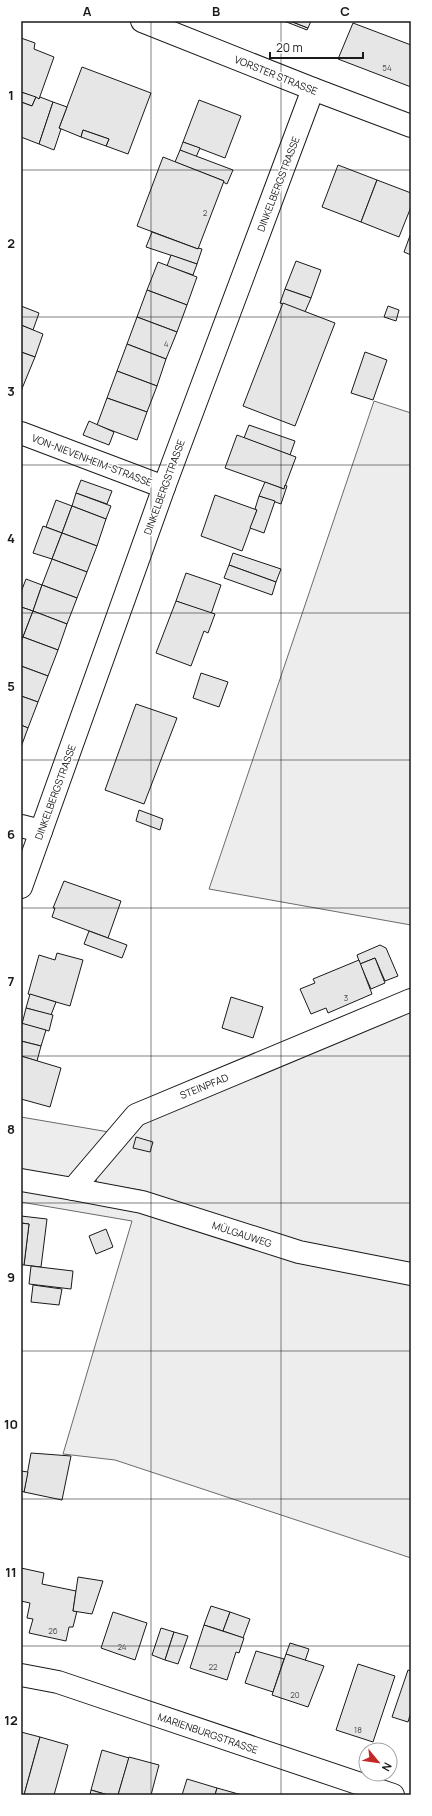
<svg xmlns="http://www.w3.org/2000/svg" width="432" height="1816" font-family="Manrope,sans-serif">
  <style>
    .green { fill: #ededed; stroke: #6a6a6a }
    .building { fill: #e6e6e6; stroke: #1a1a1a }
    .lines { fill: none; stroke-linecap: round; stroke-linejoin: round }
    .street-casing { stroke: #1a1a1a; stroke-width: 24 }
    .secondary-casing { stroke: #1a1a1a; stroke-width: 24 }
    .street { stroke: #fff; stroke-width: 22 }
    .secondary { stroke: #fff; stroke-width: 22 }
    .grid { fill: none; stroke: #1a1a1a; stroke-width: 1; stroke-opacity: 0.55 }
    .labels { text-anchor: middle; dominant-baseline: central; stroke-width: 3; stroke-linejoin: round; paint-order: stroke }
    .number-label { font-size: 8px; fill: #4d4d4d }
    .street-label { font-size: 10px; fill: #1a1a1a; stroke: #fff }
    .neatline { fill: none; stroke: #1a1a1a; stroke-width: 1.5 }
    .grid-label { font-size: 13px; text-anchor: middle; font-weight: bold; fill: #1a1a1a }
  </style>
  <rect width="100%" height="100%" fill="#fff"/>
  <g class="green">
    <path d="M374,401L411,413V925L209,889Z"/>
    <path d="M411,1009V1264L302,1242L140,1190L97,1183L96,1178L137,1121Z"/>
    <path d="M21,1117L109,1132L70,1178L21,1170Z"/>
    <path d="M21,1189L135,1209L411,1282V1558L115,1460L63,1454L132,1221L21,1202Z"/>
  </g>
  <g class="building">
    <path d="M284,21H290L308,28L307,30Z"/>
    <path d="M290,21H311L308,28Z"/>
    <path d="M353,23L411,45V87L338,59Z"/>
    <path d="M21,38L35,43L34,49L54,57L39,99L21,92Z"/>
    <path d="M82,67L151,93L128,154L106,146L109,139L83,130L81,137L59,128Z"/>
    <path d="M21,92L36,97L32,106L21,102Z"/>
    <path d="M36,97L39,99L40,97L53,102L39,144L21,137V102L32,106Z"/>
    <path d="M199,100L241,116L225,158L183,142Z"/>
    <path d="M53,102L67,107L59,128L61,129L54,150L39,144Z"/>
    <path d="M83,130L109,139L106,146L81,137Z"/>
    <path d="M183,142L200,148L196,157L180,150Z"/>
    <path d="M180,150L233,170L227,184L223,182L224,181L175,162Z"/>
    <path d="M163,157L224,181L198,249L137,226Z"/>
    <path d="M338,165L377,180L361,222L322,207Z"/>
    <path d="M377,180L411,193V207L399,237L361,222Z"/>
    <path d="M152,232L198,249V248L202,249L197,264L146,247Z"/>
    <path d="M411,233V255L404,252Z"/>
    <path d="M171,255L197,264L193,275L167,266Z"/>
    <path d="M296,261L321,270L311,298L285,289Z"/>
    <path d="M158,262L197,277L187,305L147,290Z"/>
    <path d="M285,289L311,298L305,312L280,303Z"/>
    <path d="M147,290L187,305L177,332L137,317Z"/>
    <path d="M283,303L335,323L295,426L243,406Z"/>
    <path d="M21,306L39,313L33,330L21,325Z"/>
    <path d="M388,306L399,310L396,321L384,317Z"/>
    <path d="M137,317L177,332L166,359L127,344Z"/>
    <path d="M21,325L43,334L35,357L21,352Z"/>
    <path d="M127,344L166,359L157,386L117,371Z"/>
    <path d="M21,352L35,357L21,391Z"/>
    <path d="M365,352L387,360L373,400L351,393Z"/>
    <path d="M117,371L157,386L147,412L107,398Z"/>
    <path d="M107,398L147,412L137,440L97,425Z"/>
    <path d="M89,421L114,432L109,445L83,435Z"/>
    <path d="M249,425L295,441L290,455L244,438Z"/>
    <path d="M237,435L296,457L284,489L225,468Z"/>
    <path d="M81,480L112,491L107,504L76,493Z"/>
    <path d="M265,482L284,489L285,485L287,486L281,504L259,496Z"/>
    <path d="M76,493L111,506L106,519L72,506Z"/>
    <path d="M215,495L257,510L242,551L201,536Z"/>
    <path d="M259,496L275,501L264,533L250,528L257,510L255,509Z"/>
    <path d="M56,500L72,506L62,533L46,527Z"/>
    <path d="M72,506L106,519L97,546L62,533Z"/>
    <path d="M43,526L62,533L52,559L33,553Z"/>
    <path d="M62,533L97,546L87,572L52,559Z"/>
    <path d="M233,553L281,569L276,582L229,565Z"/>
    <path d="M52,559L87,572L77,598L42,585Z"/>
    <path d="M229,565L276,582L272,595L224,578Z"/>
    <path d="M186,573L221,585L211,614L176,601Z"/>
    <path d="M26,579L42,585L33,611L21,607V592Z"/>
    <path d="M42,585L77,598L67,624L33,611Z"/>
    <path d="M176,601L215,614L208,633L204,631L191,666L156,653Z"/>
    <path d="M21,607L33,611L23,637L21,636Z"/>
    <path d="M33,611L67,624L58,650L23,637Z"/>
    <path d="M23,637L58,650L48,676L21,666V641Z"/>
    <path d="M21,666L48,676L38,702L21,696Z"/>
    <path d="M201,673L228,682L219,707L193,698Z"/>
    <path d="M21,696L38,702L28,728L21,725Z"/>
    <path d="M136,704L177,718L144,804L105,790Z"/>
    <path d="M21,725L28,728L21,747Z"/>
    <path d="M139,810L163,819L160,830L136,821Z"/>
    <path d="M64,881L121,901L108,938L52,917L55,908H53Z"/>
    <path d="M89,931L127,945L122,958L84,944Z"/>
    <path d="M380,945L386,948L398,976L385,981L375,958L360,964L357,955Z"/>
    <path d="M57,953L83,960L70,1006L28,994L39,955L55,960Z"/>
    <path d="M375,958L385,983L371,989L360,964Z"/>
    <path d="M359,960L372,994L328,1013L326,1008L311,1014L300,989L315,983L313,979Z"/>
    <path d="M30,994L56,1002L51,1015L26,1008Z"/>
    <path d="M231,997L263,1007L253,1038L222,1028Z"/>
    <path d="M26,1008L53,1015L49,1031L22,1024Z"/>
    <path d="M21,1023L46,1030L41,1046L21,1041Z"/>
    <path d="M21,1041L41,1046L37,1061L21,1056Z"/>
    <path d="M21,1056L61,1068L50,1107L21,1099Z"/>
    <path d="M136,1137L153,1142L150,1152L133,1148Z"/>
    <path d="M21,1216L47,1219L41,1267L24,1265L29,1224L21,1223Z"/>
    <path d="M21,1223L29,1224L24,1265H21Z"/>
    <path d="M106,1229L113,1247L96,1254L89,1236Z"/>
    <path d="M31,1266L73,1271L71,1289L29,1284Z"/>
    <path d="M33,1285L62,1289L59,1305L31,1302Z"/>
    <path d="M31,1453L71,1456L62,1500L24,1492Z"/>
    <path d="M21,1471L28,1472L24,1492L21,1491Z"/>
    <path d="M21,1568L44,1573L42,1584L76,1591L73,1611H77L73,1627H69L66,1641L29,1633L33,1619L27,1618L30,1603L21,1601Z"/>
    <path d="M78,1577L103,1581L92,1614L73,1611Z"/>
    <path d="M211,1606L230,1612L223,1631L204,1625Z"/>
    <path d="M113,1612L147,1623L135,1660L101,1648Z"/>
    <path d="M230,1612L250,1619L243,1638L223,1631Z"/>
    <path d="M204,1625L244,1638L239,1653L236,1652L227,1680L190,1668Z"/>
    <path d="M161,1628L174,1632L165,1660L152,1655Z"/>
    <path d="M174,1632L188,1636L178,1664L165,1660Z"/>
    <path d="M290,1643L309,1649L305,1661L286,1654Z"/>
    <path d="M256,1651L284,1659L273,1692L245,1683Z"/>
    <path d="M286,1654L324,1666L308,1707L272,1695Z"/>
    <path d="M358,1664L395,1676L373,1742L336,1730Z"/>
    <path d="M408,1670L411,1671V1712L408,1722L392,1717Z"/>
    <path d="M21,1732L40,1737L24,1795H21Z"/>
    <path d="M40,1737L68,1745L54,1795H24Z"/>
    <path d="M102,1750L129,1758L118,1795H108L91,1790Z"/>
    <path d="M129,1757L159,1765L151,1795H118Z"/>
    <path d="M187,1779L217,1788L215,1795H182Z"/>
    <path d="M217,1788L242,1795H215Z"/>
    <path d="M91,1790L108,1795H90Z"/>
  </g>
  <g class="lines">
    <defs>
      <g id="street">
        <path d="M21,433L164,487"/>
        <path d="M21,826L41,831"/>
        <path d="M21,887L164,487L313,89"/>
        <path d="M21,1180L73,1189L136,1115L411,1000"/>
        <path d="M73,1189L142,1202L299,1252L411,1274"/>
        <path d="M21,1675L58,1682L393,1795"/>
      </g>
      <path id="secondary" d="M142,21L313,89L411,126"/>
    </defs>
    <use href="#street" class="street-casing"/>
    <use href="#secondary" class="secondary-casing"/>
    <use href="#street" class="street"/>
    <use href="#secondary" class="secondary"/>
  </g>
  <path class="grid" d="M151,21V1795M281,21V1795M21,170H411M21,317H411M21,465H411M21,613H411M21,760H411M21,908H411M21,1056H411M21,1203H411M21,1351H411M21,1499H411M21,1646H411"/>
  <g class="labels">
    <g class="number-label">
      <text x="387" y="67">54</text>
      <text x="205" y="212">2</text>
      <text x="166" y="343">4</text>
      <text x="346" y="997">3</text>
      <text x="53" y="1630">26</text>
      <text x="122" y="1646">24</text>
      <text x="213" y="1666">22</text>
      <text x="295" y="1694">20</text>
      <text x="358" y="1729">18</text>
    </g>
    <g class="street-label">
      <text transform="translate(276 75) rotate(22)">VORSTER STRASSE</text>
      <text transform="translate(278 184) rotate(-69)">DINKELBERGSTRASSE</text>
      <text transform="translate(92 460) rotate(21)">VON-NIEVENHEIM-STRASSE</text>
      <text transform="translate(164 487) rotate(-70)">DINKELBERGSTRASSE</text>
      <text transform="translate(55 792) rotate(-70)">DINKELBERGSTRASSE</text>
      <text transform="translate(204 1086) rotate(-22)">STEINPFAD</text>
      <text transform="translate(242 1234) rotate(18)">MÜLGAUWEG</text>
      <text transform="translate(208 1733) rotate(19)">MARIENBURGSTRASSE</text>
    </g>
  </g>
  <rect width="432" height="1816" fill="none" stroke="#ffffff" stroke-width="44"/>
  <g transform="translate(378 1762) rotate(119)"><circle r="19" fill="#ffffff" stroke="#a3a3a3"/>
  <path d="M0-3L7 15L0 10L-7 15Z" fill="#c62828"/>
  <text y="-6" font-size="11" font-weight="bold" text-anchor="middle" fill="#1a1a1a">N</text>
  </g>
  <path d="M270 52v6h93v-6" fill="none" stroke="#1a1a1a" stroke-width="2"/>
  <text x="276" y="52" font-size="12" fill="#1a1a1a" stroke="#ffffff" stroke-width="3" paint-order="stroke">20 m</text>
  <rect x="22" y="22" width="388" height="1772" class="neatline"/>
  <g class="grid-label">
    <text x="87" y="16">A</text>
    <text x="216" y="16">B</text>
    <text x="345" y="16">C</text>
    <text x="11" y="100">1</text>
    <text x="11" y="248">2</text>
    <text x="11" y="396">3</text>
    <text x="11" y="543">4</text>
    <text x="11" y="691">5</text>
    <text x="11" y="839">6</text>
    <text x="11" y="986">7</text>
    <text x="11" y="1134">8</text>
    <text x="11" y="1282">9</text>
    <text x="11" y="1429">10</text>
    <text x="11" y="1577">11</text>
    <text x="11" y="1725">12</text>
  </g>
</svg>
